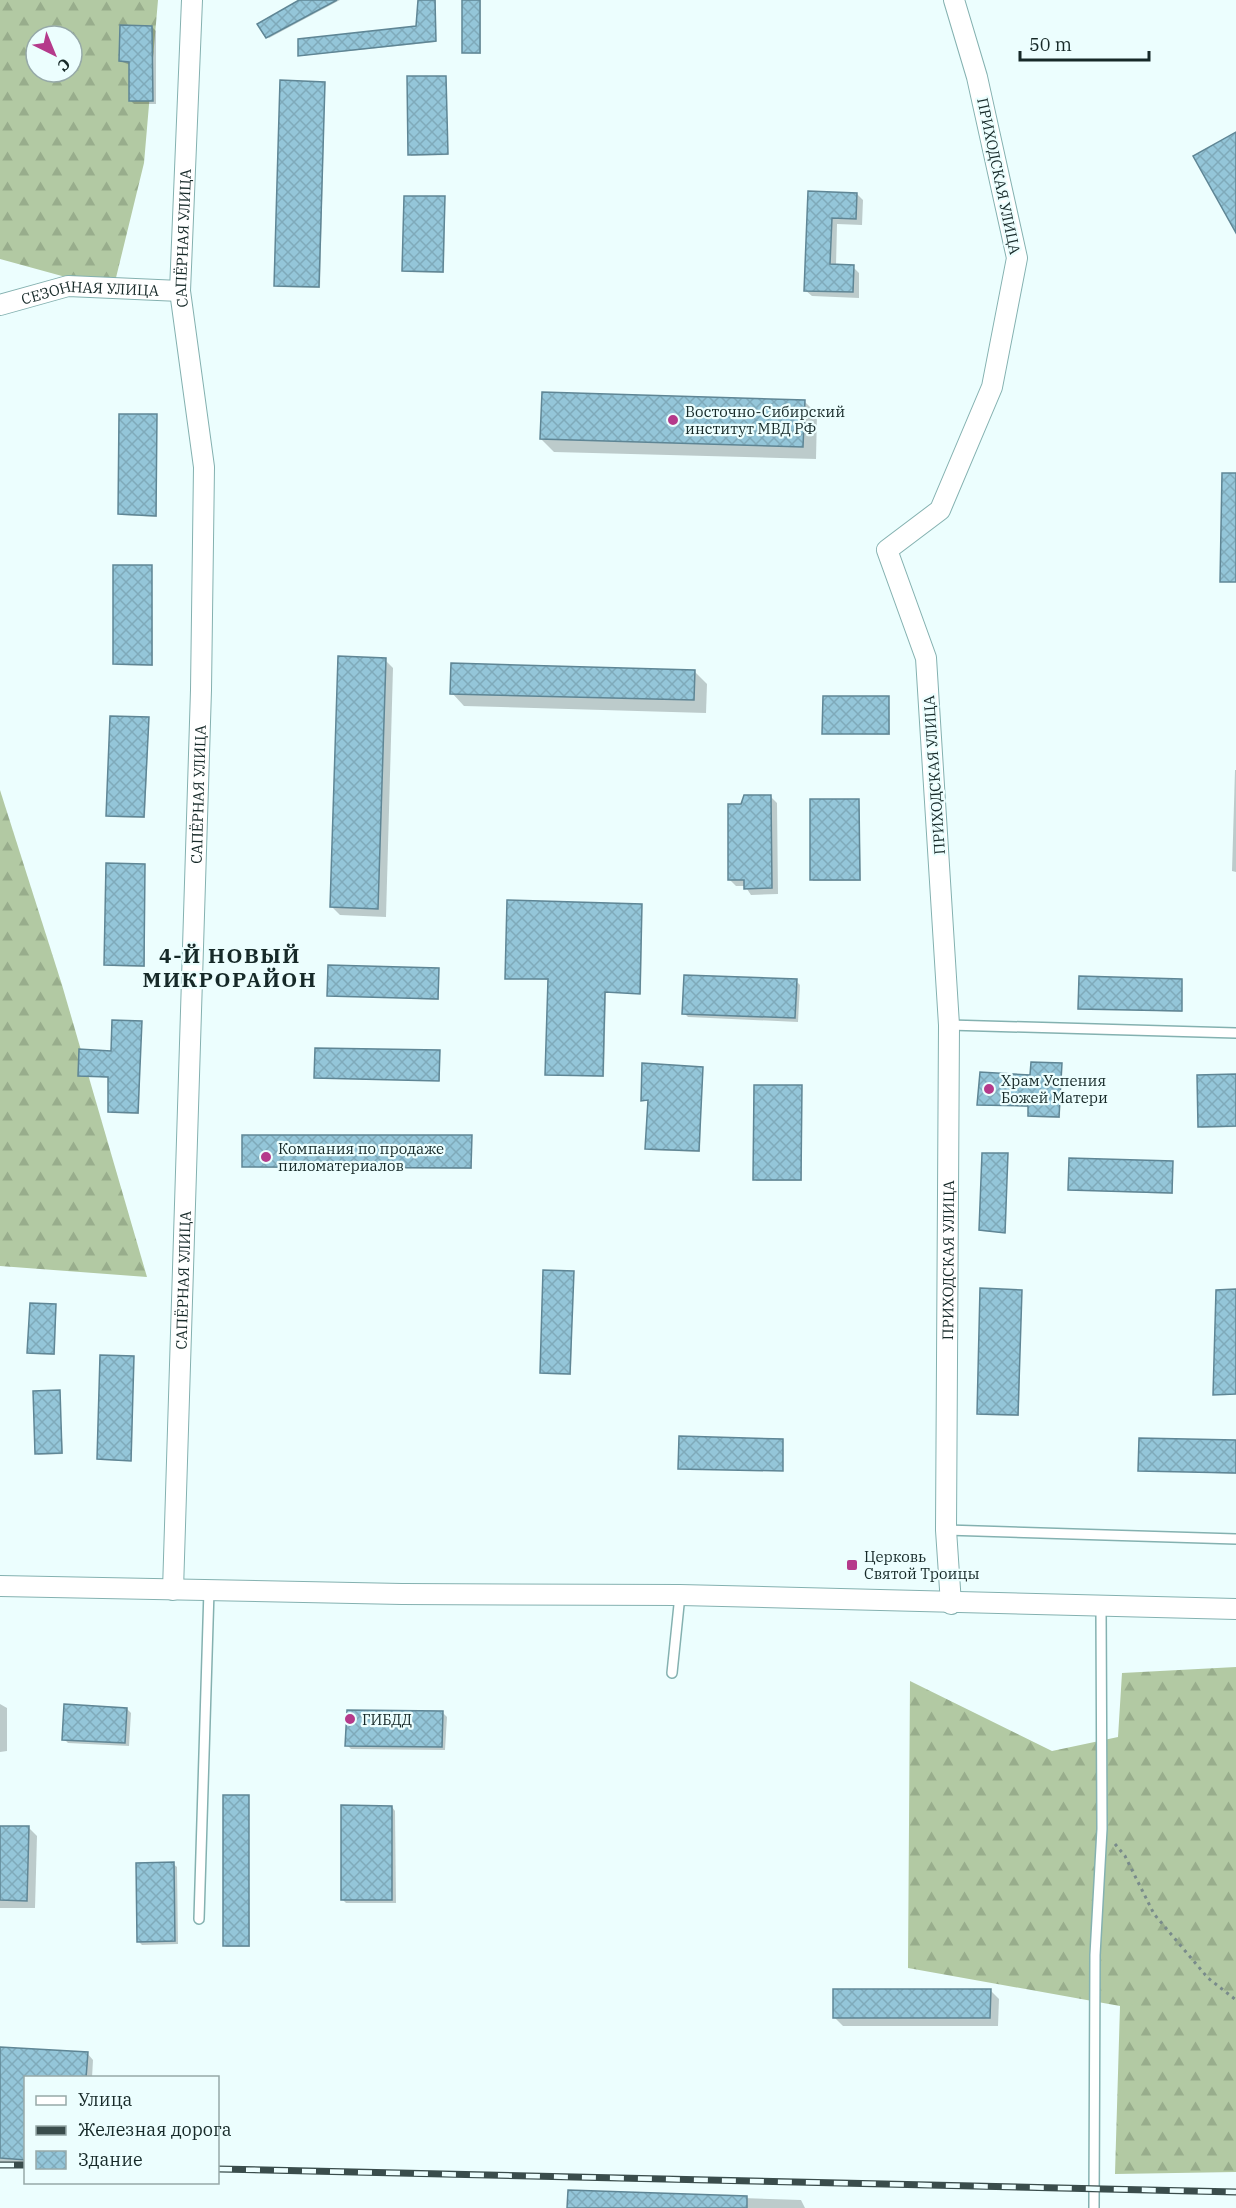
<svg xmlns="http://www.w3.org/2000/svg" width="1236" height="2208" font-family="'IBM Plex Serif',serif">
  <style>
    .forest { fill: url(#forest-firs); fill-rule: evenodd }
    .shadow { fill: #0003 }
    .building { fill: url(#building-cross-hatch); stroke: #5f8695; stroke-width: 1.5 }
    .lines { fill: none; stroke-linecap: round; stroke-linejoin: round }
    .service-casing { stroke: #84b1b0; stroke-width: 12 }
    .minor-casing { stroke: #84b1b0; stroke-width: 22 }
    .path { stroke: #798b8b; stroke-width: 3; stroke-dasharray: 3 4.5; stroke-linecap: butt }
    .service { stroke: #fff; stroke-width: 9 }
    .minor { stroke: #fff; stroke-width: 20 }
    .rail-casing { stroke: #3a4d4c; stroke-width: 7 }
    .rail { stroke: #ecfefe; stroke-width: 4.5; stroke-dasharray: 14; stroke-linecap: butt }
    .poi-dot { fill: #b53a8b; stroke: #ecfefe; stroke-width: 2 }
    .labels { text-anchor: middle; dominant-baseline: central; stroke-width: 4.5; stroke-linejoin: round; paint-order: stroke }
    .street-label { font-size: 15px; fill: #162928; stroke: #ecfefe }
    .poi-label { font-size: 15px; fill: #162928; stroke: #ecfefe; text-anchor: start }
    .district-label { font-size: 21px; font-weight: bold; letter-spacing: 1.5px; fill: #162928; stroke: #ecfefe }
  </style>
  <defs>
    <pattern id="forest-firs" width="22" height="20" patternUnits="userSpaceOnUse" patternTransform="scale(1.5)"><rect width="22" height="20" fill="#b2c9a3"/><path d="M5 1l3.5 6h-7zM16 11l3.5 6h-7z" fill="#98ad8c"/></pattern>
    <pattern id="building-cross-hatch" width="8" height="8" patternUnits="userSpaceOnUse" patternTransform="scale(1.5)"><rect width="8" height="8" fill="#94c6d9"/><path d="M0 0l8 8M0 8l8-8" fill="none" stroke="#7faaba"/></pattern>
  </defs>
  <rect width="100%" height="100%" fill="#ecfefe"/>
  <g class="forest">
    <path d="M0,0H158L144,163L113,290L0,259ZM36,36H72V72H36Z"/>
    <path d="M0,790L62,985L147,1277L0,1266Z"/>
    <path d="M1236,1667V2172L1115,2174L1120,2006L908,1968L910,1681L1052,1751L1118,1737L1122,1673Z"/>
  </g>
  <g class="shadow">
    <path d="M302,0H340L269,38L268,37Z"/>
    <path d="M420,0H436V42L300,56L417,27Z"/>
    <path d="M464,0H481V54L463,53Z"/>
    <path d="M152,27L156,31V104H134L130,100V65L120,61Z"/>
    <path d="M446,77L448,155L411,156L410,154Z"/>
    <path d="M325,83L320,288L277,287L276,285Z"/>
    <path d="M809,192L857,194L863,200L862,225L837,224L836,266L853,267L859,273V298L812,296L805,290Z"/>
    <path d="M445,198L444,273L405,272L403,271Z"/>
    <path d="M805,402L817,414L816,459L554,452L541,439Z"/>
    <path d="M157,415V517L121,515L119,514Z"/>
    <path d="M152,567L153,666L116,665L114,663Z"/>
    <path d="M385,660L393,668L386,917L340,915L332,907Z"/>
    <path d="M694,671L707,684L706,713L464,706L452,693Z"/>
    <path d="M889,698L890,735L823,733Z"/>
    <path d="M149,718L145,818L109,817L107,815Z"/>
    <path d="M1235,770H1236V872L1232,871Z"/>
    <path d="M770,796L777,803L778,894L751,895L745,886H736L729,879Z"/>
    <path d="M859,801L861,881H813L812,879Z"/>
    <path d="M145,866V967L108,966L106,965Z"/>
    <path d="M642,906L641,994L606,992L604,1077L548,1075L549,980L506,978Z"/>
    <path d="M438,970L439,1000L329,995Z"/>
    <path d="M796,981L800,985L798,1022L688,1017L684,1013Z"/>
    <path d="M1182,981V1012L1080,1008Z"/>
    <path d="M141,1022L139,1114L111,1113L110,1078L79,1075L112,1052Z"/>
    <path d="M439,1051L440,1081L316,1078Z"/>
    <path d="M1061,1065L1060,1118L1031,1117L1030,1107L979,1104L1031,1076Z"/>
    <path d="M702,1068L700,1152L648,1150L649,1101L642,1100Z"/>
    <path d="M1236,1076V1127L1201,1128L1199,1126Z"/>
    <path d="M801,1087L802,1181H756L755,1179Z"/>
    <path d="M471,1137L472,1169L243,1167Z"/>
    <path d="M1007,1154L1006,1233L982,1231L981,1230Z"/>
    <path d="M1172,1162L1173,1194L1070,1190Z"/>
    <path d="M573,1272L571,1375L543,1374L541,1373Z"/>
    <path d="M1021,1291L1019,1416L980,1415L978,1413Z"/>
    <path d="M56,1305L55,1355L30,1354L29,1353Z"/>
    <path d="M133,1357L132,1461L100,1460L98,1459Z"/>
    <path d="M59,1392L63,1454L38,1455L37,1453Z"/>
    <path d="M782,1441L783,1471L680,1468Z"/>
    <path d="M1236,1441V1474L1139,1470Z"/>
    <path d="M0,1704L7,1708V1751L0,1752Z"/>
    <path d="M127,1709L131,1713L129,1746L68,1743L64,1739Z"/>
    <path d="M443,1713L447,1717L445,1750L351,1749L347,1745Z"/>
    <path d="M248,1797L250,1947H226L225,1946Z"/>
    <path d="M392,1807L395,1811L396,1903H346L342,1899Z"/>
    <path d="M0,1827L29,1828L37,1836L35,1908H0Z"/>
    <path d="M173,1864L177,1867L178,1944L142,1945L138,1941Z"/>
    <path d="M990,1990L999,1999L998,2026H843L834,2017Z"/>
    <path d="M0,2049L87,2053L93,2060L92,2078H26V2165L0,2164Z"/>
    <path d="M569,2192L801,2200L805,2208H569Z"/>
  </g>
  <g class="building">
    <path d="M299,0H337L266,38L257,24Z"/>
    <path d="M418,0H435L436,41L298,56V39L416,26Z"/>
    <rect x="462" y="0" width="18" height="53"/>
    <path d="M120,25L152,26L153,101H129V62L119,61Z"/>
    <path d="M407,76H446L448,154L408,155Z"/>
    <path d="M280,80L325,82L319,287L274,286Z"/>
    <path d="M1236,132V233L1193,156Z"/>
    <path d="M808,191L857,193L856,219L832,218L830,264L854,265L853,292L804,291Z"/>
    <path d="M404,196H445L443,272L402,271Z"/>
    <path d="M542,392L805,400L803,447L540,439Z"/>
    <path d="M119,414H157L156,516L118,514Z"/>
    <path d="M1222,473H1236V582H1220Z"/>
    <path d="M113,565H152V665L113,664Z"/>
    <path d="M338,656L386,658L378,909L330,907Z"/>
    <path d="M451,663L695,670L694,700L450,694Z"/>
    <path d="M823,696H889V734H822Z"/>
    <path d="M110,716L149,717L144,817L106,816Z"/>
    <path d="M744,795H771L772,888L744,889V880H728V804H741Z"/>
    <path d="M810,799H859L860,880H810Z"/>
    <path d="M106,863L145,864L144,966L104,965Z"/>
    <path d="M507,900L642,904L640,994L605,992L603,1076L545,1075L548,979H505Z"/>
    <path d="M328,965L439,968L438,999L327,996Z"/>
    <path d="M684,975L797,979L795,1018L682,1014Z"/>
    <path d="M1079,976L1182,979V1011L1078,1009Z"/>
    <path d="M112,1020L142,1021L138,1113L108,1112V1077L78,1076L79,1049L111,1051Z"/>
    <path d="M315,1048L440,1050L439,1081L314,1078Z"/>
    <path d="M1031,1062L1062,1063L1059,1117L1028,1116V1106L977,1105L980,1072L1030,1075Z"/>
    <path d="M642,1063L703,1067L699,1151L645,1149L648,1100L641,1101Z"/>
    <path d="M1236,1074V1126L1198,1127L1197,1075Z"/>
    <path d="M754,1085H802L801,1180H753Z"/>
    <path d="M242,1135H472L471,1168L242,1167Z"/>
    <path d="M982,1153H1008L1005,1233L979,1230Z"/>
    <path d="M1069,1158L1173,1161L1172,1193L1068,1190Z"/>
    <path d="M543,1270L574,1271L570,1374L540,1373Z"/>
    <path d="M980,1288L1022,1290L1018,1415L977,1414Z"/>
    <path d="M1236,1289V1394L1213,1395L1216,1290Z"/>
    <path d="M30,1303L56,1304L54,1354L27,1353Z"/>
    <path d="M100,1355L134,1356L131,1461L97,1459Z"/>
    <path d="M60,1390L62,1453L35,1454L33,1391Z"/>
    <path d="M679,1436L783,1439V1471L678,1469Z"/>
    <path d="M1139,1438L1236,1440V1473L1138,1471Z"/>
    <path d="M64,1704L127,1708L125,1743L62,1740Z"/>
    <path d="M347,1710L443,1711L442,1747L345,1746Z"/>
    <rect x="223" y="1795" width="26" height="151"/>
    <path d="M341,1805L392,1806V1900H341Z"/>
    <path d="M0,1826H29L27,1901L0,1900Z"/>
    <path d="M174,1862L175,1941L137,1942L136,1863Z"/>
    <path d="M833,1989H991L990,2018H833Z"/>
    <path d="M0,2047L88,2052L86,2078H26V2160L0,2158Z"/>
    <path d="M568,2190L747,2196V2208H567Z"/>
  </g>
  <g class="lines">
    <defs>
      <g id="service">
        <path d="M949,1025L1236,1033"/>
        <path d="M946,1530L1236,1539"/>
        <path d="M672,1673L680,1595"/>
        <path d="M199,1919L209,1590"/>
        <path d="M1094,2208L1095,1955L1102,1829L1101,1608"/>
      </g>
      <g id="minor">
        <path id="s1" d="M0,305L68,286L180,291"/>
        <path d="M0,1586L402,1594L680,1595L1236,1609"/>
        <path id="s2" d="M173,1590L201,690L204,467L180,291L192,0"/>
        <path id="s3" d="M951,1604L946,1530L949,1025L926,658L887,550L940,510L992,387L1017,258L977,77L954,0"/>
      </g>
    </defs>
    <use href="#service" class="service-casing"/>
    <use href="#minor" class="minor-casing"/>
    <path class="path" d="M1115,1844L1125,1856L1154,1914L1208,1978L1236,2000"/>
    <use href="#service" class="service"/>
    <use href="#minor" class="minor"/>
    <defs>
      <g id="rail">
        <path d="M0,2165H26"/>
        <path d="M218,2169L1236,2192"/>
      </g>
    </defs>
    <use href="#rail" class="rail-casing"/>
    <use href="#rail" class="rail"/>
  </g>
  <g class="poi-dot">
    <circle cx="673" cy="420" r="6"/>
    <circle cx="989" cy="1089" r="6"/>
    <circle cx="266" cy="1157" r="6"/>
    <rect x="846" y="1559" width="12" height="12" rx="3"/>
    <circle cx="350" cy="1719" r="6"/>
  </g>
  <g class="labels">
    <g class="street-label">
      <text transform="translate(999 176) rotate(78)">ПРИХОДСКАЯ УЛИЦА</text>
      <text stroke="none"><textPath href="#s2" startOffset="1354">САПЁРНАЯ УЛИЦА</textPath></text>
      <text stroke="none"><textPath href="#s1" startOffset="92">СЕЗОННАЯ УЛИЦА</textPath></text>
      <text transform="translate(934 775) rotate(-94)">ПРИХОДСКАЯ УЛИЦА</text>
      <text stroke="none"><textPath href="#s2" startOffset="796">САПЁРНАЯ УЛИЦА</textPath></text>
      <text stroke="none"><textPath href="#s3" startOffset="344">ПРИХОДСКАЯ УЛИЦА</textPath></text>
      <text stroke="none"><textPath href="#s2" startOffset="310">САПЁРНАЯ УЛИЦА</textPath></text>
    </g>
    <g class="poi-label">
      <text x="685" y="411">Восточно-Сибирский<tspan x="685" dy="17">институт МВД РФ</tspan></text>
      <text x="1001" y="1080">Храм Успения<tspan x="1001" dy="17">Божей Матери</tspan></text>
      <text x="278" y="1148">Компания по продаже<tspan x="278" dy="17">пиломатериалов</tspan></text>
      <text x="864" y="1556">Церковь<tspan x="864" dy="17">Святой Троицы</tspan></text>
      <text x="362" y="1719">ГИБДД</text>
    </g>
    <g class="district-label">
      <text x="230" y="955">4-Й НОВЫЙ<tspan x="230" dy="24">МИКРОРАЙОН</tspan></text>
    </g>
  </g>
  <rect x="24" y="2076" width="195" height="108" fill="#ecfefe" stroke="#96a9a8" stroke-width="1.5"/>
  <rect x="36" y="2096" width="30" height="9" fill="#ffffff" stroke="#96a9a8" stroke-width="1.5"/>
  <text x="78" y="2106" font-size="18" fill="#162928">Улица</text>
  <rect x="36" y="2126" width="30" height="9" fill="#3a4d4c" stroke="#96a9a8" stroke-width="1.5"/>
  <text x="78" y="2136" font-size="18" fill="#162928">Железная дорога</text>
  <rect x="36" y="2151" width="30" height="18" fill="url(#building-cross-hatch)" stroke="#96a9a8" stroke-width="1.5"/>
  <text x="78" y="2166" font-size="18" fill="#162928">Здание</text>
  <g transform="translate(54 54) rotate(137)"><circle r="28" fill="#ecfefe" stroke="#96a9a8" stroke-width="1.5"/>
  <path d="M0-4.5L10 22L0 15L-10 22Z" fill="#b53a8b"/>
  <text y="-9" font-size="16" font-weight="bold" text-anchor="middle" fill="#162928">С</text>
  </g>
  <path d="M1020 51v9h129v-9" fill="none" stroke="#162928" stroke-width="3"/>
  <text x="1029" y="51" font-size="18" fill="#162928" stroke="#ecfefe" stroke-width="4.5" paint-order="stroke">50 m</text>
</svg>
